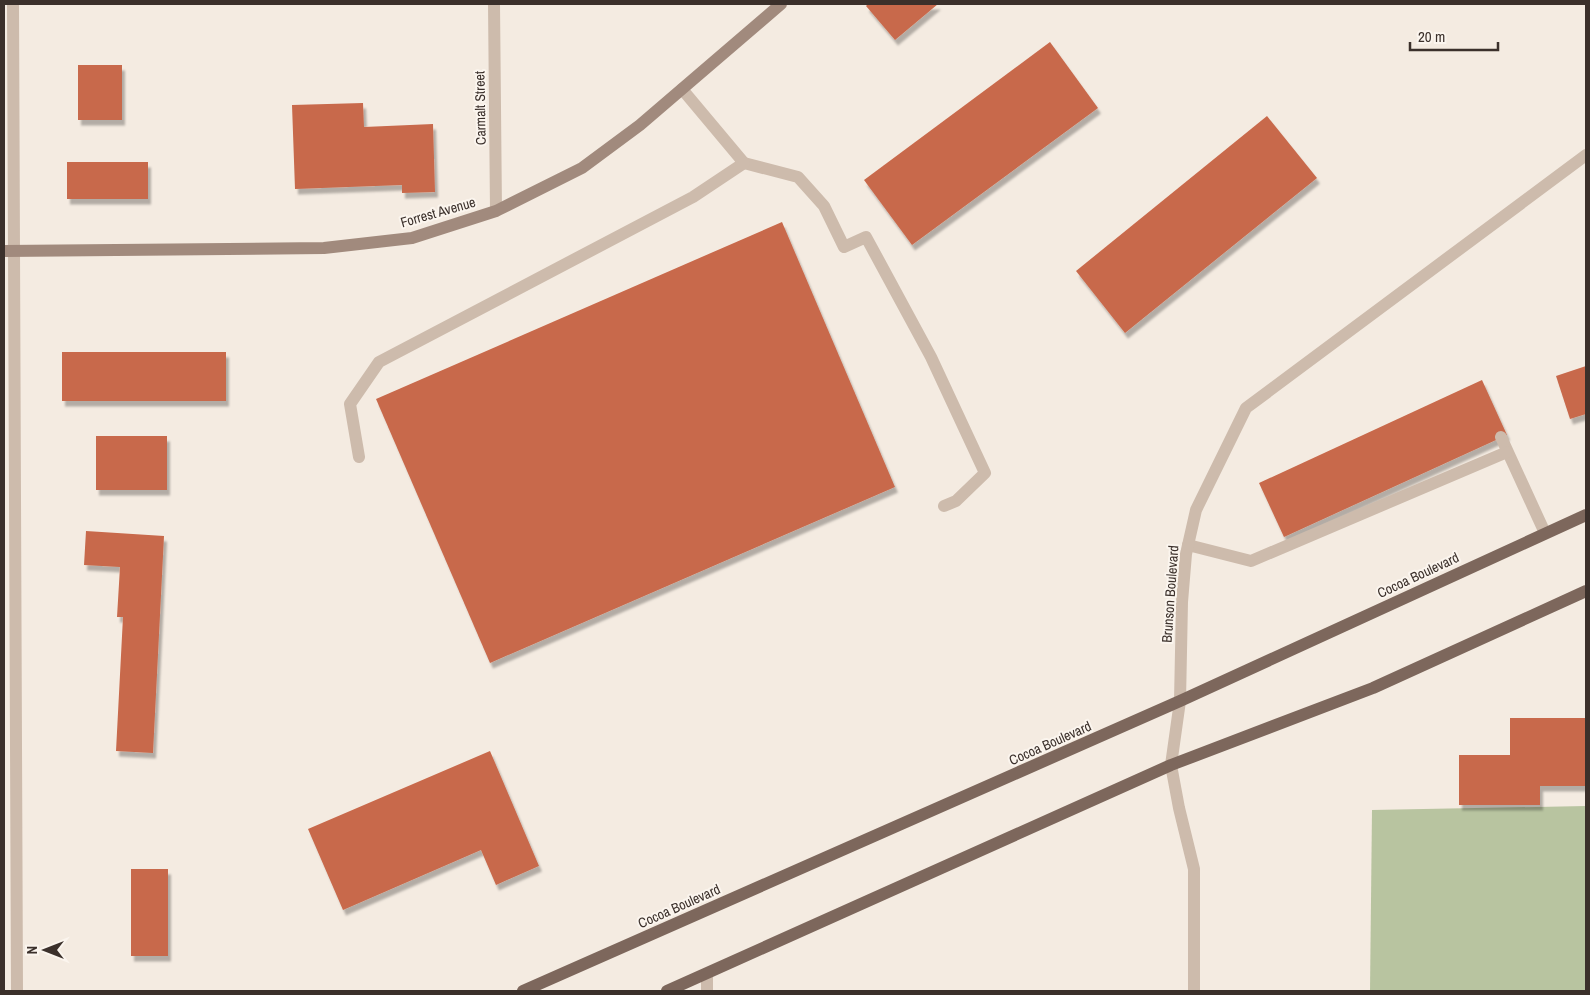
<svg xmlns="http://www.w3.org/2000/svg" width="1590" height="995" font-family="'Archivo Narrow',sans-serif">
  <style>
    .green { fill: #b8c4a0 }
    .building { fill: #c8694b; filter: url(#shadow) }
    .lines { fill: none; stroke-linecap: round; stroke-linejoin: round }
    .lane { stroke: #cdbbac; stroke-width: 12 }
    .street { stroke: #cdbbac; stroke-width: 12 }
    .secondary { stroke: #a18a7d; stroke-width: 12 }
    .primary { stroke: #7d675c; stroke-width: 12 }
    .labels { text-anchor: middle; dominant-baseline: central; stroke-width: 4; stroke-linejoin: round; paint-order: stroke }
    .street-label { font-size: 14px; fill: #3b302b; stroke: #fbf5ee }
  </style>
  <defs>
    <filter id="shadow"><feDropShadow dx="3" dy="5.5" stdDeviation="1" flood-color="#0004"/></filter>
  </defs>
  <rect width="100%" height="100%" fill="#f4ebe1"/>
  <path class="green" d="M1586,806V991H1370L1372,810Z"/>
  <g class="building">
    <path d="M868,4H938L895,40L866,6Z"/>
    <path d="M1050,42L1098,108L912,245L864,180Z"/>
    <rect x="78" y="65" width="44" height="55"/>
    <path d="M363,103L364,127L433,124L435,192L402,193V185L295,189L292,105Z"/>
    <path d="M1267,116L1317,178L1125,333L1076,271Z"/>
    <rect x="67" y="162" width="81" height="37"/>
    <path d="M782,222L895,487L490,663L376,399Z"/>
    <rect x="62" y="352" width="164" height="49"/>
    <path d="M1586,366V414L1570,419L1556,376Z"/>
    <path d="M1482,380L1507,435L1284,537L1259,483Z"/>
    <rect x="96" y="436" width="71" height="54"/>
    <path d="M86,531L164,536L153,753L116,751L123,617H117L120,567L84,565Z"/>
    <path d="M1510,718H1586V786H1540V805H1459V755H1510Z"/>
    <path d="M490,751L539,866L496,885L481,850L343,910L308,829Z"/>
    <rect x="131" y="869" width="37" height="87"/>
  </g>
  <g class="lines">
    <g class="lane">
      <path d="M744,163L798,177L824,206L844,247L866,237L931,357L985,473L956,501L944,506"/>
      <path d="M1501,437L1545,533"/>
      <path d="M359,457L350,404L379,362L693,197L744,163L682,89"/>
      <path d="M1188,545L1251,561L1507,452"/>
      <path d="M1171,765L1179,808L1194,869V991"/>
    </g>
    <g class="street">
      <path d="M13,4L17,991"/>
      <path d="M494,4L496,211"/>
      <path d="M1171,765L1180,701L1182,602L1186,554L1196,510L1246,408L1586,155"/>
      <path d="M707,991V974"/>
    </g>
    <path class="secondary" d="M4,251L324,248L412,238L496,211L582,168L640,125L781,4"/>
    <g class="primary">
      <path d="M523,991L1180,701L1586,515"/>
      <path d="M667,991L1171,765L1373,688L1586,591"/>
    </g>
  </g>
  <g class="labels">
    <g class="street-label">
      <text transform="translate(480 108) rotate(-91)">Carmalt Street</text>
      <text transform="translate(438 212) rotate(-16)">Forrest Avenue</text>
      <text transform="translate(1418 575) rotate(-25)">Cocoa Boulevard</text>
      <text transform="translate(1170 594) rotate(-86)">Brunson Boulevard</text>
      <text transform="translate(1050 743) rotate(-24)">Cocoa Boulevard</text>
      <text transform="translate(679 906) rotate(-24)">Cocoa Boulevard</text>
    </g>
  </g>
  <rect width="1590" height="995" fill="none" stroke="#3b302b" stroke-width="10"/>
  <g transform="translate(45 950) rotate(270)" stroke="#fbf5ee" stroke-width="4" paint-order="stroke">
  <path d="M0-4L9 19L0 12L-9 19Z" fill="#3b302b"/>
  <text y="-8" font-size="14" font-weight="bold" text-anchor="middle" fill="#3b302b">N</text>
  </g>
  <path d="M1410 42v8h88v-8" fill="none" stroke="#3b302b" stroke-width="2.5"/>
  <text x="1418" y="42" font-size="15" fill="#3b302b" stroke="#fbf5ee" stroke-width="4" paint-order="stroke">20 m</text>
</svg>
